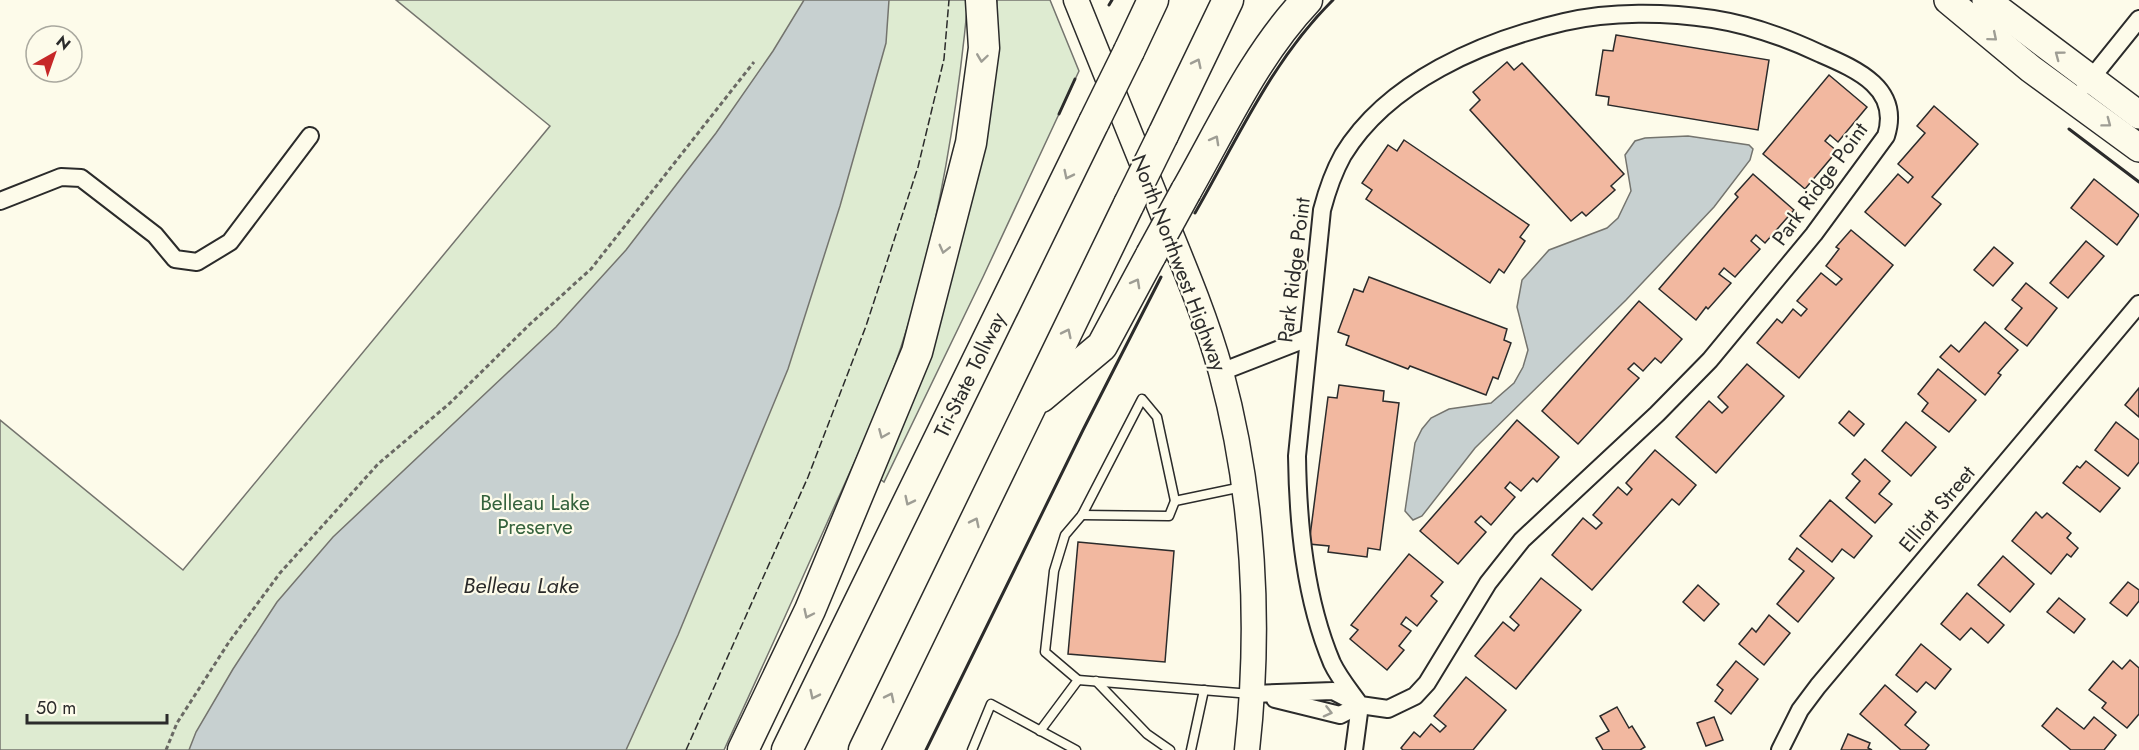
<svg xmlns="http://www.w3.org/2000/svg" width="2139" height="750" font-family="Jost,sans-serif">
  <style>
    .green { fill: #deebd1; stroke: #74746e; stroke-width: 1.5 }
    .water { fill: #c7d0d0; stroke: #74746e; stroke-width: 1.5 }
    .building { fill: #f2b8a0; stroke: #2b2b2b; stroke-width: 1.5 }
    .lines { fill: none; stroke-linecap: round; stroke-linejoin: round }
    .service-casing { stroke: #2b2b2b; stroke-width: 11 }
    .minor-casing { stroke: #2b2b2b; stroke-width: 20 }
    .secondary-casing { stroke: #2b2b2b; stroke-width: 27 }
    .primary-casing { stroke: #2b2b2b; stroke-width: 30 }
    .motorway-casing { stroke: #2b2b2b; stroke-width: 33 }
    .path { stroke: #6a6964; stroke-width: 3; stroke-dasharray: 4.5 3; stroke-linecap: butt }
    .service { stroke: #fdfbea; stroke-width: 8 }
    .minor { stroke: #fdfbea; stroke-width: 16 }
    .secondary { stroke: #fdfbea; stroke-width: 24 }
    .primary { stroke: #fdfbea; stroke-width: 27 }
    .motorway { stroke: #fdfbea; stroke-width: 30 }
    .motorway-bridge-casing { stroke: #2b2b2b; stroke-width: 33; stroke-linecap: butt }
    .motorway-bridge { stroke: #fdfbea; stroke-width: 30 }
    .fence { stroke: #2b2b2b; stroke-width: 1.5; stroke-dasharray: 8 3; stroke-linecap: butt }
    .wall { stroke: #2b2b2b; stroke-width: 3 }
    .oneway { stroke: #9e9d94 }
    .labels { text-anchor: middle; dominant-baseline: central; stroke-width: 4.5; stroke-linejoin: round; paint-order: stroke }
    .street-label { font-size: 21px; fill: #2b2b2b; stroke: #fdfbea }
    .park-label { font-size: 21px; fill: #34623c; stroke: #fdfbea }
    .water-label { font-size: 22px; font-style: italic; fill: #2b2b2b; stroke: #fdfbea }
  </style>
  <rect width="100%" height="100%" fill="#fdfbea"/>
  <g class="green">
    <path d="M396,0H968C957,117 938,235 901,347C881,407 853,465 827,523C793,599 759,675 724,750H0V420L183,570L550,126Z"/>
    <path d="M997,0H1050L1079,71L983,277L884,482L880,479L992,73Z"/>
  </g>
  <g class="water">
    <path d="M804,0H889L886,43L840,206L788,369L678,635L626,750H189L196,732L233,669L277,602L333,537L556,327L626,250L716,133L773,51Z"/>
    <path d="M1688,136L1749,145L1753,149L1750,160L1714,207L1626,300L1475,448L1422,516L1413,520L1405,511L1415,443L1422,429L1431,418L1449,409L1491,403L1514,383L1523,367L1528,350L1517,307L1522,280L1549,250L1607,228L1618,218L1631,191L1625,155L1635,141L1645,138Z"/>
  </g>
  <g class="building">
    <path d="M1616,35L1769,60L1758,130L1608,105L1609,97L1596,95L1603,50L1613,51Z"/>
    <path d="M1507,62L1514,70L1522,63L1624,174L1611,186L1615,190L1586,216L1582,212L1571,221L1470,110L1480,100L1473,92Z"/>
    <path d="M1829,75L1867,107L1838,142L1830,135L1825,141L1837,151L1805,189L1763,154Z"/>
    <path d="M1934,106L1978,144L1932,197L1941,204L1905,246L1865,212L1898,174L1908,183L1913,177L1898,164L1925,133L1917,126Z"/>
    <path d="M1404,140L1529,225L1520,237L1525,241L1504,273L1499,269L1490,283L1366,199L1372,190L1362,183L1388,145L1397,151Z"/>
    <path d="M1753,174L1794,210L1765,243L1756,235L1751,241L1760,249L1735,277L1724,268L1719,274L1731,283L1708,309L1706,307L1696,320L1659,289L1738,197L1735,194Z"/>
    <path d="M2094,179L2139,215L2117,245L2071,208Z"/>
    <path d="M1851,230L1893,265L1799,378L1757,343L1777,319L1782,323L1793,309L1801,316L1807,309L1797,301L1821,273L1836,285L1842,279L1826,266L1839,249L1836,247Z"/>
    <path d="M2086,241L2104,256L2068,298L2050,283Z"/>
    <path d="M1994,247L2013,263L1993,286L1974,270Z"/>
    <path d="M1369,277L1507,329L1504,340L1511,343L1498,379L1493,377L1486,395L1410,366L1408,369L1346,345L1349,336L1338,332L1354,289L1363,292Z"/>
    <path d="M2026,283L2057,308L2027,346L2005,329L2022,308L2012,300Z"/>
    <path d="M1639,301L1682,339L1661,363L1655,358L1643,371L1634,363L1628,369L1639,378L1578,444L1542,411Z"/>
    <path d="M1985,322L2018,350L1998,373L2001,375L1985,395L1940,357L1951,345L1959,352Z"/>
    <path d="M1747,364L1784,396L1716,473L1676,437L1709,401L1722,413L1728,407L1718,397Z"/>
    <path d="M1938,369L1976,400L1949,432L1922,411L1928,403L1918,394Z"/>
    <path d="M1339,385L1384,391L1383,401L1399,403L1380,550L1368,548L1367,557L1328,552L1329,546L1309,544L1328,397L1337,398Z"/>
    <path d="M2139,388V417L2125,405Z"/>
    <path d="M1849,411L1864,424L1854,436L1839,423Z"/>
    <path d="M1517,420L1559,457L1537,482L1533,478L1521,491L1510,482L1505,488L1515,497L1491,525L1481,516L1475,522L1486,532L1458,564L1420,531Z"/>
    <path d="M1906,422L1936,447L1911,476L1882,451Z"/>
    <path d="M2116,422L2139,440V462L2128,476L2095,450Z"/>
    <path d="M1655,450L1696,485L1679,505L1672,499L1592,590L1552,555L1583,518L1596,529L1602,523L1593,515L1618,487L1627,495L1632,489L1626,483Z"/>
    <path d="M1865,459L1890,481L1879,494L1892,504L1875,523L1846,498L1860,481L1852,474Z"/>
    <path d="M2086,461L2120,488L2100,512L2063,483L2077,466L2080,468Z"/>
    <path d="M1830,500L1872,536L1854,558L1842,549L1832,562L1800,536Z"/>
    <path d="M2036,512L2042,518L2047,513L2071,533L2067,538L2078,548L2071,557L2067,554L2051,574L2012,541Z"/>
    <path d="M1078,542L1174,551L1165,662L1068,654Z"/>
    <path d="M1797,548L1834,578L1798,622L1777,604L1804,571L1789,559Z"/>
    <path d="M1409,554L1443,582L1431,596L1437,601L1417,626L1406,617L1401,624L1411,631L1399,646L1404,650L1387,670L1350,639L1358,630L1351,625Z"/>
    <path d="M2003,556L2034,584L2010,612L1978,585Z"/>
    <path d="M1541,578L1581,610L1516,689L1475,656L1503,622L1514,631L1519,625L1510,617Z"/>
    <path d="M2128,582L2139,590V601L2127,616L2110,603Z"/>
    <path d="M1698,585L1719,604L1704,621L1683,602Z"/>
    <path d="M1967,593L2004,625L1988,643L1971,628L1960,640L1941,624Z"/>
    <path d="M2059,598L2085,619L2074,633L2047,612Z"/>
    <path d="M1769,615L1790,633L1764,665L1739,644L1752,628L1756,632Z"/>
    <path d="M1921,644L1951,669L1935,689L1926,682L1917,692L1896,675Z"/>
    <path d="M2130,660L2139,668V714L2127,728L2102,708L2106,703L2089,690L2113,661L2122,669Z"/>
    <path d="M1736,661L1758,679L1731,714L1715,701L1723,690L1717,685Z"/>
    <path d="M1466,677L1506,710L1473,750H1403L1401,748L1414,732L1420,737L1431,724L1440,732L1446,726L1434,716Z"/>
    <path d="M1885,685L1916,712L1905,725L1929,745L1925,750H1901L1860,714Z"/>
    <path d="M1617,707L1629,728L1632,726L1645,747L1640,750H1603L1596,738L1609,731L1600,716Z"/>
    <path d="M2057,708L2084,729L2094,717L2116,735L2104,750H2071L2042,726Z"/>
    <path d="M1714,717L1723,740L1706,746L1697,723Z"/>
    <path d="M1848,734L1870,743L1868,748L1872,750H1841Z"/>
  </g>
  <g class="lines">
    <defs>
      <g id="service">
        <path d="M1082,515L1169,516L1175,501"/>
        <path d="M1078,680L1251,694"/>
        <path d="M1096,681L1147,734L1170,750"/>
        <path d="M1040,731L1078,680L1045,652L1054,571L1065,535L1082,515L1142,399L1157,417L1175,501L1242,487"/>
        <path d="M972,750L991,704L1076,750"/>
        <path d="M1191,750L1204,690"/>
      </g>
      <g id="minor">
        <path d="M2085,86L2139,19"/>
        <path d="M0,201L61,177L81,178L155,235L175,259L197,262L230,242L310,136"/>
        <path d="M1221,372L1308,338"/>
        <path d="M1253,694L1333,691L1360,705L1388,709L1415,696L1427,683L1488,583L1522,540L1657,414L1710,360L1814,234L1886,136C1901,89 1858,70 1821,54C1787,38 1751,25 1713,19C1666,12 1611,11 1564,22C1483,41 1388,81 1343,155C1333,173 1327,191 1322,210L1297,456C1298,525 1305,599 1332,663C1339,678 1351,692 1360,705"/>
        <path d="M1275,699L1340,715L1360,705"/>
        <path d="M1354,750L1360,705"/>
        <path d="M1780,750L1800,710L1818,686L2139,304"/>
      </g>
      <path id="secondary" d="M1076,0C1105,72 1134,143 1163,215C1184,266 1206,318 1221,372C1254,494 1261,625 1247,750"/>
      <g id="primary">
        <path d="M1948,0L2031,69L2139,148"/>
        <path d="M1986,0L2139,115"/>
      </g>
      <g id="motorway">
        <path d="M1129,51L1153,0"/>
        <path d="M1163,135L1228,0"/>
        <path d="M1186,191C1223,126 1255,55 1307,0"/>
        <path d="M1041,397L1102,346L1151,255"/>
        <path d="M743,750L810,610L917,352L971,143L984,48L981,0"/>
        <path d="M787,750L1094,122"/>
        <path d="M864,750L1129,204"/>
      </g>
    </defs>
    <use href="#service" class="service-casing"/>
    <use href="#minor" class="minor-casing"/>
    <use href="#secondary" class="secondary-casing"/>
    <use href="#primary" class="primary-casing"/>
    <use href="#motorway" class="motorway-casing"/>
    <path class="path" d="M166,750L177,723L229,642L280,573L378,464L450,403L529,325L591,269L754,62"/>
    <use href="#service" class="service"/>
    <use href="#minor" class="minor"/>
    <use href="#secondary" class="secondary"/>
    <use href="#primary" class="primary"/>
    <use href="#motorway" class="motorway"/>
    <defs>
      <g id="motorway-bridge">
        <path d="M1094,122L1129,51"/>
        <path d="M1129,204L1163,135"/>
        <path d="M1151,255L1186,191"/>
      </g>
    </defs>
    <use href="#motorway-bridge" class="motorway-bridge-casing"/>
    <use href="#motorway-bridge" class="motorway-bridge"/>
    <path class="fence" d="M686,750L808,477L866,326L918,167L944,59L949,0"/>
    <g class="wall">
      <path d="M1109,5L1112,0"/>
      <path d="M1059,114L1075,79"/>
      <path d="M2069,129L2139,182"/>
      <path d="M1195,213C1237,140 1272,60 1333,0"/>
      <path d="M926,750L1083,430L1161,277"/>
    </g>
  </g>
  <defs><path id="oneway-chevron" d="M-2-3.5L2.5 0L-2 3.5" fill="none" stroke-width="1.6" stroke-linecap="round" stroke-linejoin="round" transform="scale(1.5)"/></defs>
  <g class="oneway">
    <use href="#oneway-chevron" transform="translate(1993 37) rotate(40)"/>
    <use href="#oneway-chevron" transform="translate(2059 55) rotate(-143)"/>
    <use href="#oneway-chevron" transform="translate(982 58) rotate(98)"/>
    <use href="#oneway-chevron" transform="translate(1197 63) rotate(-64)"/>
    <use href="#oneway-chevron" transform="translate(2107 123) rotate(37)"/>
    <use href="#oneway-chevron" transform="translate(1215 140) rotate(-61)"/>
    <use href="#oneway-chevron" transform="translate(1068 175) rotate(116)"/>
    <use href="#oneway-chevron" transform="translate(944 249) rotate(104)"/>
    <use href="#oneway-chevron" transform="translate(1136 283) rotate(-61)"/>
    <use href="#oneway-chevron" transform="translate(1067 333) rotate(-64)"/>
    <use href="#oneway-chevron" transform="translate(883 434) rotate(113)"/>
    <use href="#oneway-chevron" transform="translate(909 501) rotate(116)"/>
    <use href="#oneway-chevron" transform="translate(975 522) rotate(-64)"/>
    <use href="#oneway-chevron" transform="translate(808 614) rotate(115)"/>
    <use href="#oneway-chevron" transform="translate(814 695) rotate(116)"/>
    <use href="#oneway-chevron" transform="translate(890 697) rotate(-64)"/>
    <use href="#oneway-chevron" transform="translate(1328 712) rotate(14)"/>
  </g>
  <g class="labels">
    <g class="street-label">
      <text transform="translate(1820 184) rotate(-54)">Park Ridge Point</text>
      <text transform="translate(1179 263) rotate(69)">North Northwest Highway</text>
      <text transform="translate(1294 270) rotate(-83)">Park Ridge Point</text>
      <text transform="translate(970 375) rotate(-64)">Tri-State Tollway</text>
      <text transform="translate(1937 509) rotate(-50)">Elliott Street</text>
    </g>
    <g class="park-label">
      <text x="535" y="503">Belleau Lake<tspan x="535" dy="24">Preserve</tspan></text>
    </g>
    <g class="water-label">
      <text x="521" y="585">Belleau Lake</text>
    </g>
  </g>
  <g transform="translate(54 54) rotate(40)"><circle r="28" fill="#fdfbea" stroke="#a9a89e" stroke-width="1.5"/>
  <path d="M0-4.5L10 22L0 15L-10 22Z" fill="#c62828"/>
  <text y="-9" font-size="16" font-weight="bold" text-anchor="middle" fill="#2b2b2b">N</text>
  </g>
  <path d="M27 714v9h140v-9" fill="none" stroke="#2b2b2b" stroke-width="3"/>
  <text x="36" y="714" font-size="18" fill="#2b2b2b" stroke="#fdfbea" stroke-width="4.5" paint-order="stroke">50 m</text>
</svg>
